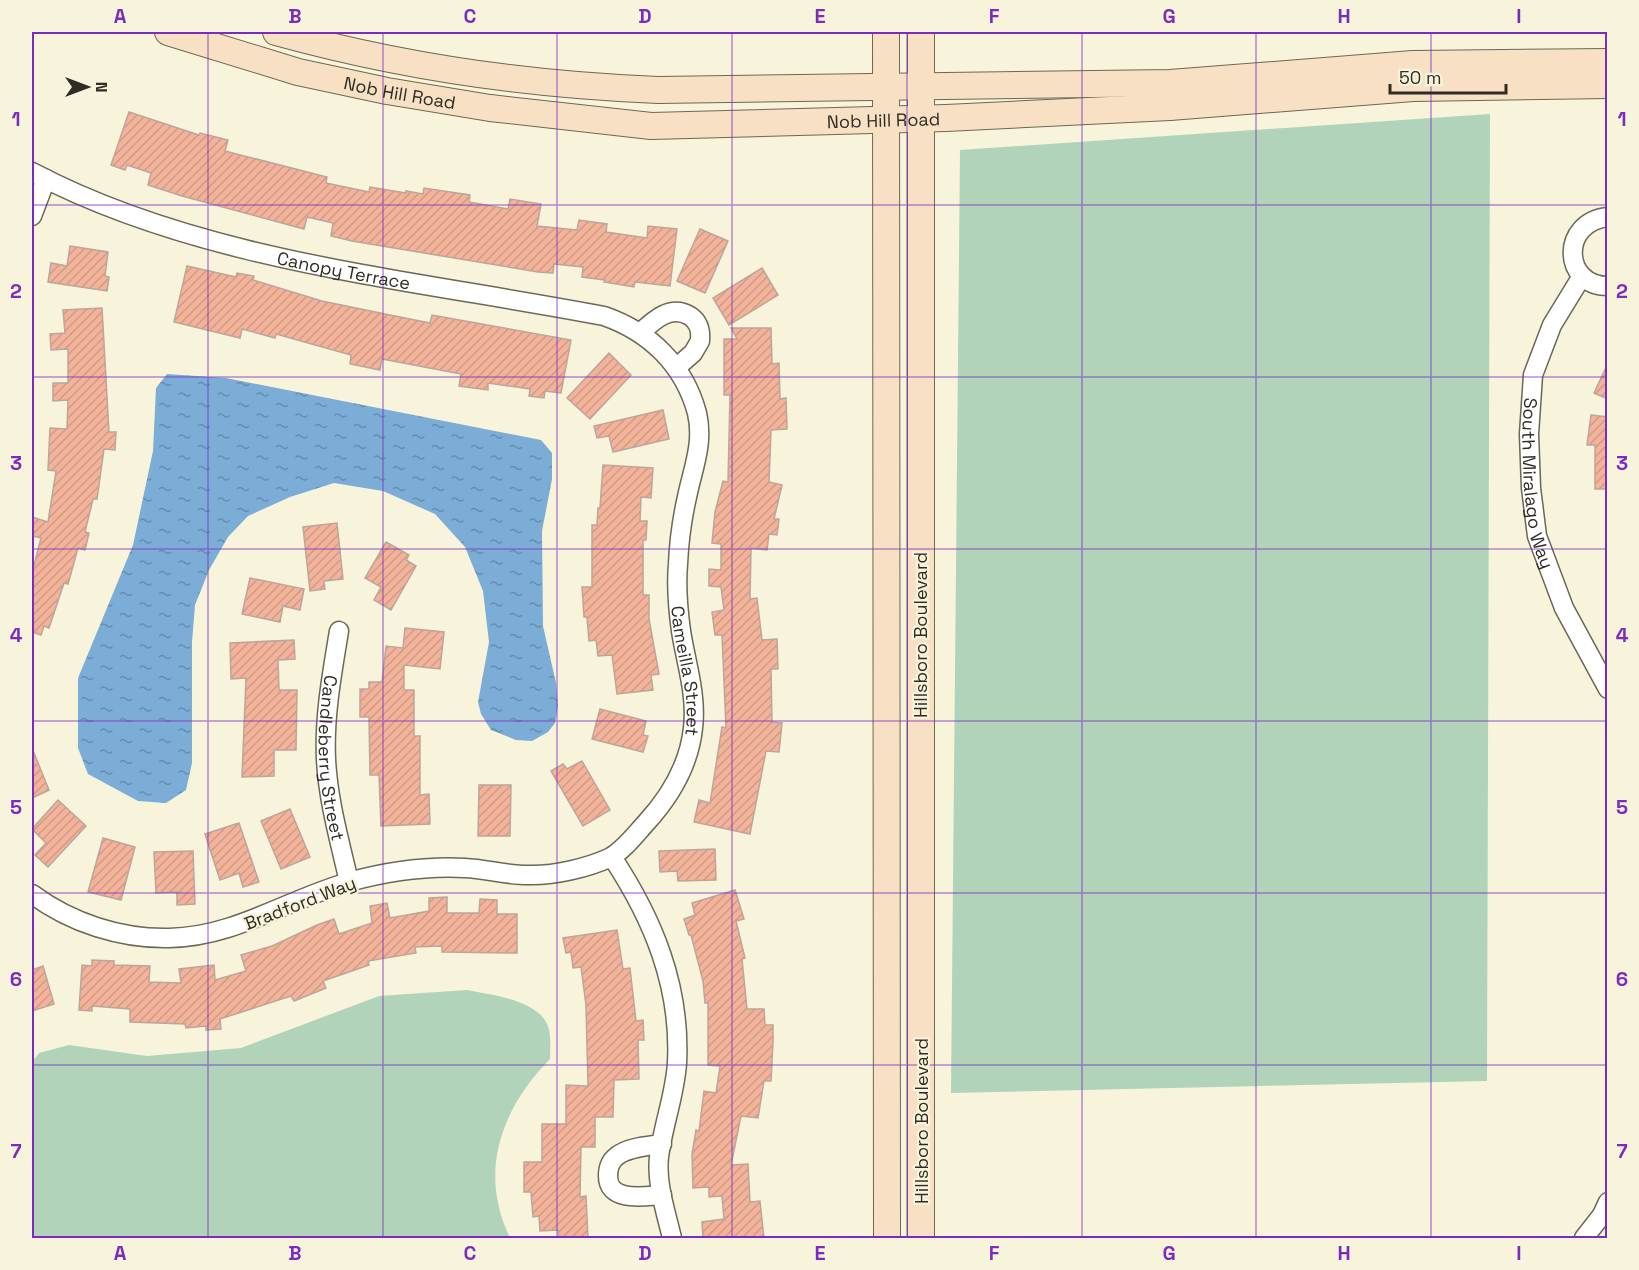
<svg xmlns="http://www.w3.org/2000/svg" width="1639" height="1270" font-family="'Space Grotesk',sans-serif">
  <style>
    .green { fill: #b0d3b9 }
    .water { fill: url(#water-ripples) }
    .building { fill: url(#building-hatch); stroke: #bda59b; stroke-width: 1.5 }
    .lines { fill: none; stroke-linecap: round; stroke-linejoin: round }
    .street-casing { stroke: #6d6853; stroke-width: 21 }
    .secondary-casing { stroke: #6d6853; stroke-width: 28 }
    .street { stroke: #fff; stroke-width: 18 }
    .secondary { stroke: #f7e0c4; stroke-width: 26 }
    .grid { fill: none; stroke: #7b2cbf; stroke-width: 1.5; stroke-opacity: 0.55 }
    .labels { text-anchor: middle; dominant-baseline: central; stroke-width: 4.5; stroke-linejoin: round; paint-order: stroke }
    .street-label { font-size: 18px; fill: #2e2c23; stroke: #f8f3db }
    .neatline { fill: none; stroke: #7b2cbf; stroke-width: 2 }
    .grid-label { font-size: 20px; text-anchor: middle; font-weight: bold; fill: #7b2cbf }
  </style>
  <defs>
    <pattern id="water-ripples" width="26" height="14" patternUnits="userSpaceOnUse" patternTransform="scale(1.5)"><rect width="26" height="14" fill="#7badd7"/><path d="M2 4q2-2 4 0t4 0M15 11q2-2 4 0t4 0" fill="none" stroke="#658dae"/></pattern>
    <pattern id="building-hatch" width="6" height="6" patternUnits="userSpaceOnUse" patternTransform="scale(1.5)"><rect width="6" height="6" fill="#f2b39a"/><path d="M-1 1l2-2M0 6l6-6M5 7l2-2" fill="none" stroke="#d09a84"/></pattern>
  </defs>
  <rect width="100%" height="100%" fill="#f8f3db"/>
  <g class="green">
    <path d="M1490,114L1487,1081L951,1093L960,150Z"/>
    <path d="M467,990C491,995 543,1000 549,1030C551,1039 550,1050 550,1059C501,1109 478,1172 510,1238H32V1062L39,1053L69,1045L147,1056L241,1048L379,996Z"/>
  </g>
  <path class="water" d="M167,374L226,378L541,440L552,453V479L542,531L543,626L556,683L558,706L555,723L548,732L532,741L516,740L491,730L481,714L478,702L489,642L483,591L465,547L435,514L383,491L334,483L290,497L248,516L228,537L209,570L195,605L192,642V763L186,790L166,803L138,801L88,774L78,748V678L133,545L153,451L156,388Z"/>
  <g class="building">
    <path d="M129,112L199,135L200,133L228,140L225,151L327,177L326,183L369,192L370,187L406,193V191L423,194L424,188L457,193L470,195L469,202L508,209L510,199L541,204L537,226L577,230L579,220L607,224L606,232L647,238L648,226L677,229L670,286L635,282L634,287L604,282L605,280L582,277L583,267L554,264L553,273L538,272L352,241L331,236L333,223L307,217L304,229L182,196L148,185L151,173L127,165L125,170L111,165Z"/>
    <path d="M700,229L728,241L705,293L677,281Z"/>
    <path d="M70,246L108,252L105,276L109,277L107,291L48,282L51,263L67,266Z"/>
    <path d="M187,266L236,277L237,273L254,276L253,280L322,301L390,315L430,323L432,315L571,340L561,393L545,391L544,398L529,396L530,389L488,383V390L459,386L461,374L382,359L380,370L350,364L351,355L276,334L275,338L242,329L240,338L174,322Z"/>
    <path d="M762,268L778,295L729,325L713,298Z"/>
    <path d="M102,308L109,432H116L115,450L104,449L97,499H93L85,532L89,533L85,550L78,548L68,584L64,583L49,628L44,626L41,635L32,632V573L41,538L32,536V517L48,522L56,471L48,470L50,428L67,429L68,400L53,401V383H68V349L51,350L50,334L65,333L63,310Z"/>
    <path d="M731,328H771L772,364L779,363L780,399L786,398L787,429L771,430L769,482L782,485L774,519H779L777,535L769,534L767,550L751,548L750,599L757,598L762,640L777,639L778,669H771L772,722L782,723L779,752L766,751L750,834L694,822L699,800L710,803L722,727L726,728L722,635H715L712,612L724,610L721,587L709,586V569L721,570V544L712,543L715,512L723,481L728,482L730,395H724V339H737Z"/>
    <path d="M609,353L631,375L590,419L567,398Z"/>
    <path d="M1608,363V399L1594,393Z"/>
    <path d="M663,410L669,439L613,452L609,436L597,438L594,426Z"/>
    <path d="M1591,415L1608,417V489H1595V445H1587Z"/>
    <path d="M603,465L653,468L651,498L641,497L640,521H647L646,540H643V595H649V619L659,674L651,675L653,690L617,694L612,655L598,656L596,640L589,641L587,617H584L582,587H592V525H597L598,508H600Z"/>
    <path d="M337,523L343,579L324,581L325,589L310,591L303,527Z"/>
    <path d="M386,542L409,555L406,560L416,566L391,610L374,600L381,587L365,578Z"/>
    <path d="M250,578L304,589L300,610L283,606L280,622L242,614Z"/>
    <path d="M405,628L444,632L440,669L404,665V690H414V736H420V795L429,794L430,824L381,826L379,775H370L369,717H360V689H369V682H382L386,646L403,648Z"/>
    <path d="M294,640L295,659L278,660L279,690H297L296,750H274V776L242,777L246,678L231,679L230,643Z"/>
    <path d="M600,709L646,721L643,735L648,736L643,752L592,739Z"/>
    <path d="M32,748L49,790L32,798Z"/>
    <path d="M582,761L610,810L583,826L551,771L563,764L567,769Z"/>
    <path d="M479,785H511L510,836H478Z"/>
    <path d="M58,800L86,826L48,867L35,855L46,843L32,829Z"/>
    <path d="M290,809L310,857L281,869L261,821Z"/>
    <path d="M239,823L259,882L243,887L239,873L220,880L205,834Z"/>
    <path d="M103,838L135,847L121,900L88,892Z"/>
    <path d="M715,849L716,880L678,881L677,871L660,872L659,851Z"/>
    <path d="M193,851L195,904L177,905V892L156,893L154,852Z"/>
    <path d="M735,890L744,919L736,921L745,958L742,959L747,1009H764L765,1025H773V1042L771,1081H764L758,1118L741,1116L731,1165L748,1164L750,1202L760,1201L764,1239H703L702,1222L724,1219L722,1196L709,1197V1187L693,1188L692,1154L696,1130L699,1131L704,1091L716,1093L720,1066L708,1065V1003H705L703,981L691,935H689L684,919L695,915L692,903Z"/>
    <path d="M447,897V913H479L480,899L497,900V914H517V953L442,952V946L415,947L416,953L368,961L369,965L323,981L326,988L294,1001L291,996L220,1019L221,1029L206,1030V1026L186,1028L185,1024L130,1022V1009L92,1006V1011L79,1010L82,965L92,966V960L114,961V965L150,966L149,982L181,983L179,969L214,965L215,980L246,971L241,955L272,946L317,925L334,919L339,934L372,923L370,906L387,903L390,918L429,911V898Z"/>
    <path d="M617,930L623,969L630,968L636,1021L643,1020L644,1040H638L639,1079L614,1080L613,1117H595V1147H581L580,1197L586,1196L588,1239H559L558,1230L540,1231L539,1216L533,1217L531,1192H524V1162H542V1124H566V1085L588,1086L586,1005L581,967L573,968L571,952L566,953L563,938Z"/>
    <path d="M43,966L54,1004L32,1011V970Z"/>
  </g>
  <g class="lines">
    <defs>
      <g id="street">
        <path id="s1" d="M32,172C202,262 417,280 604,316C650,332 684,365 697,413C704,443 693,468 687,497C682,519 679,541 678,564C676,586 678,609 681,631C686,663 697,695 693,728C689,766 670,797 645,824C635,835 622,852 609,858C587,868 556,875 532,875C509,876 487,869 465,868C427,866 385,872 349,882C288,899 235,937 169,938C121,939 71,923 32,894"/>
        <path d="M32,216L46,179"/>
        <path d="M1608,217C1560,222 1562,286 1608,286"/>
        <path id="s2" d="M1582,276L1552,325L1533,375L1529,434L1531,488L1537,536L1564,608L1608,689"/>
        <path d="M640,333C654,320 671,304 690,316C699,322 701,330 700,341L693,353L677,367"/>
        <path id="s3" d="M339,631C332,674 324,716 326,759C328,801 340,842 349,882"/>
        <path d="M612,857C653,919 681,986 677,1063C675,1095 663,1125 659,1157C656,1184 666,1212 672,1238"/>
        <path d="M662,1144C649,1146 628,1147 617,1156C610,1161 608,1168 608,1176C608,1203 645,1196 662,1195"/>
        <path d="M1584,1238L1602,1215L1608,1202"/>
      </g>
      <g id="secondary">
        <path id="s4" d="M168,32L298,72L387,91L490,108L651,126L946,118L1170,107L1413,88L1608,85"/>
        <path d="M276,32C402,67 529,85 658,90L1170,83L1413,64L1608,62"/>
        <path d="M886,32L887,1238"/>
        <path d="M921,1238V32"/>
      </g>
    </defs>
    <use href="#street" class="street-casing"/>
    <use href="#secondary" class="secondary-casing"/>
    <use href="#street" class="street"/>
    <use href="#secondary" class="secondary"/>
  </g>
  <path class="grid" d="M208,32V1238M383,32V1238M557,32V1238M732,32V1238M907,32V1238M1082,32V1238M1256,32V1238M1431,32V1238M32,205H1608M32,377H1608M32,549H1608M32,721H1608M32,893H1608M32,1065H1608"/>
  <g class="labels">
    <g class="street-label">
      <text stroke="none"><textPath href="#s4" startOffset="240">Nob Hill Road</textPath></text>
      <text stroke="none"><textPath href="#s4" startOffset="726">Nob Hill Road</textPath></text>
      <text stroke="none"><textPath href="#s1" startOffset="328">Canopy Terrace</textPath></text>
      <text stroke="none"><textPath href="#s2" startOffset="220">South Miralago Way</textPath></text>
      <text transform="translate(920 635) rotate(-90)">Hillsboro Boulevard</text>
      <text stroke="none"><textPath href="#s1" startOffset="993">Cameilla Street</textPath></text>
      <text stroke="none"><textPath href="#s3" startOffset="128">Candleberry Street</textPath></text>
      <text transform="translate(300 903) rotate(-21)">Bradford Way</text>
      <text transform="translate(921 1121) rotate(-90)">Hillsboro Boulevard</text>
    </g>
  </g>
  <rect width="1639" height="1270" fill="none" stroke="#f8f3db" stroke-width="66"/>
  <g transform="translate(87 87) rotate(90)" stroke="#f8f3db" stroke-width="4.5" paint-order="stroke">
  <path d="M0-4.5L10 22L0 15L-10 22Z" fill="#2e2c23"/>
  <text y="-9" font-size="16" font-weight="bold" text-anchor="middle" fill="#2e2c23">N</text>
  </g>
  <path d="M1390 84v9h116v-9" fill="none" stroke="#2e2c23" stroke-width="3"/>
  <text x="1399" y="84" font-size="18" fill="#2e2c23" stroke="#f8f3db" stroke-width="4.5" paint-order="stroke">50 m</text>
  <rect x="33" y="33" width="1573" height="1204" class="neatline"/>
  <g class="grid-label">
    <text x="120" y="23">A</text>
    <text x="295" y="23">B</text>
    <text x="470" y="23">C</text>
    <text x="645" y="23">D</text>
    <text x="820" y="23">E</text>
    <text x="994" y="23">F</text>
    <text x="1169" y="23">G</text>
    <text x="1344" y="23">H</text>
    <text x="1519" y="23">I</text>
    <text x="16" y="126">1</text>
    <text x="1622" y="126">1</text>
    <text x="16" y="298">2</text>
    <text x="1622" y="298">2</text>
    <text x="16" y="470">3</text>
    <text x="1622" y="470">3</text>
    <text x="16" y="642">4</text>
    <text x="1622" y="642">4</text>
    <text x="16" y="814">5</text>
    <text x="1622" y="814">5</text>
    <text x="16" y="986">6</text>
    <text x="1622" y="986">6</text>
    <text x="16" y="1158">7</text>
    <text x="1622" y="1158">7</text>
    <text x="120" y="1260">A</text>
    <text x="295" y="1260">B</text>
    <text x="470" y="1260">C</text>
    <text x="645" y="1260">D</text>
    <text x="820" y="1260">E</text>
    <text x="994" y="1260">F</text>
    <text x="1169" y="1260">G</text>
    <text x="1344" y="1260">H</text>
    <text x="1519" y="1260">I</text>
  </g>
</svg>
